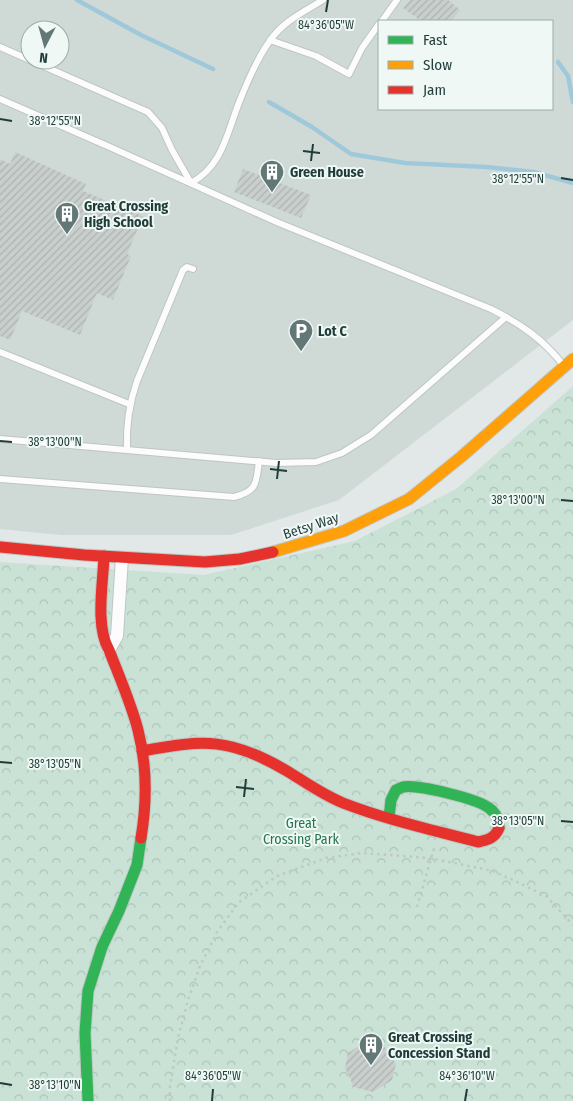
<svg xmlns="http://www.w3.org/2000/svg" width="573" height="1101" font-family="'Fira Sans Condensed',sans-serif">
  <style>
    .built { fill: #cfdad7; fill-rule: evenodd }
    .forest { fill: url(#forest-crowns) }
    .lines { fill: none; stroke-linecap: round; stroke-linejoin: round }
    .stream { stroke: #9fc9da; stroke-width: 4.5 }
    .building { fill: url(#building-hatch) }
    .lane-casing { stroke: #bfc5c4; stroke-width: 8 }
    .street-casing { stroke: #bfc5c4; stroke-width: 14 }
    .fast-casing { stroke: #bec6c4; stroke-width: 13 }
    .slow-casing { stroke: #bec6c4; stroke-width: 13 }
    .jam-casing { stroke: #bec6c4; stroke-width: 13 }
    .path { stroke: #bfc8c7; stroke-width: 2.5; stroke-dasharray: 2.5 4; stroke-linecap: butt }
    .lane { stroke: #fbfcfb; stroke-width: 6 }
    .street { stroke: #fbfcfb; stroke-width: 12 }
    .fast { stroke: #30b455; stroke-width: 11 }
    .slow { stroke: #ff9f0a; stroke-width: 11 }
    .jam { stroke: #e5322d; stroke-width: 11 }
    .ticks { fill: none; stroke: #1f3c39; stroke-width: 2 }
    .labels { text-anchor: middle; dominant-baseline: central; stroke-width: 4; stroke-linejoin: round; paint-order: stroke }
    .poi-label { font-size: 14px; font-weight: bold; fill: #1f3c39; stroke: #eff8f5; text-anchor: start }
    .street-label { font-size: 14px; fill: #1f3c39; stroke: #eff8f5 }
    .park-label { font-size: 14px; fill: #267650; stroke: #eff8f5 }
    .ticks-label { font-size: 12px; text-anchor: middle; fill: #1f3c39; stroke: #eff8f5; stroke-width: 4; stroke-linejoin: round; paint-order: stroke }
  </style>
  <defs>
    <pattern id="forest-crowns" width="20" height="18" patternUnits="userSpaceOnUse" patternTransform="scale(1.25)"><rect width="20" height="18" fill="#cae2d5"/><path d="M2 6a3 3 0 1 1 6 0M12 15a3 3 0 1 1 6 0" fill="none" stroke="#adc3b8"/></pattern>
    <pattern id="building-hatch" width="6" height="6" patternUnits="userSpaceOnUse" patternTransform="scale(1.25)"><rect width="6" height="6" fill="#c9cfcd"/><path d="M-1 1l2-2M0 6l6-6M5 7l2-2" fill="none" stroke="#acb3b1"/></pattern>
  </defs>
  <rect width="100%" height="100%" fill="#e2e8e7"/>
  <path class="built" d="M0,0H573V320L339,500L231,535H61L0,529ZM379,21H552V109H379ZM30,30H60V60H30Z"/>
  <path class="forest" d="M573,386V1101H0V562L204,575L355,541L456,489Z"/>
  <g class="lines">
    <g class="stream">
      <path d="M77,0L141,35L213,69"/>
      <path d="M558,62L568,76L573,102"/>
      <path d="M269,102L312,127L351,154L405,163L487,167L534,172L573,183"/>
    </g>
  </g>
  <g class="building">
    <path d="M410,0H448L460,10L451,21H421L403,8Z"/>
    <path d="M15,152L86,184L83,191L143,216L127,254L131,256L113,300L97,293L80,335L22,311L10,340L0,336V159L10,164Z"/>
    <path d="M243,169L311,195L301,218L234,192Z"/>
    <path d="M367,1041L383,1045L396,1064L392,1080L373,1092L354,1087L345,1068L348,1053Z"/>
  </g>
  <g class="lines">
    <defs>
      <g id="lane">
        <path d="M382,21L397,0"/>
        <path d="M270,40L316,56L349,74L362,48L379,24"/>
        <path d="M0,47L148,112L162,128L172,150L191,183"/>
        <path d="M0,99L112,148L279,223L491,309C521,324 543,339 564,366"/>
        <path d="M191,183C223,166 227,132 240,100C248,80 257,59 269,42C282,22 303,12 323,0"/>
        <path d="M0,352L129,404"/>
        <path d="M0,439L276,463L316,462L342,453L371,435L506,317"/>
        <path d="M127,449C126,425 129,404 137,381L183,270L187,267L193,269"/>
        <path d="M0,479L234,497C258,491 256,483 259,461"/>
      </g>
      <path id="street" d="M109,650L117,636L122,558"/>
      <g id="fast">
        <path d="M389,817L391,800L396,790C397,790 402,787 403,787C417,784 478,799 489,808C496,813 499,819 499,828"/>
        <path d="M88,1101L85,1033L88,991L102,947L119,911L137,865L141,838"/>
      </g>
      <path id="slow" d="M273,552L344,531L409,499L461,457L573,359"/>
      <g id="jam">
        <path d="M0,547L84,555L205,562L240,559L273,552"/>
        <path d="M104,556C103,584 95,626 109,650C119,676 131,703 138,730C147,765 147,802 141,838"/>
        <path d="M142,751C205,739 231,738 287,771C305,782 323,795 343,803C387,820 433,830 478,842C488,840 495,838 499,828"/>
      </g>
    </defs>
    <use href="#lane" class="lane-casing"/>
    <use href="#street" class="street-casing"/>
    <use href="#fast" class="fast-casing"/>
    <use href="#slow" class="slow-casing"/>
    <use href="#jam" class="jam-casing"/>
    <g class="path">
      <path d="M417,907L435,845"/>
      <path d="M170,1101V1086L178,1038L188,1000L200,966L217,932L238,903L277,876L326,858L362,853L430,858L493,871L515,881L546,896L573,925"/>
    </g>
    <use href="#lane" class="lane"/>
    <use href="#street" class="street"/>
    <use href="#fast" class="fast"/>
    <use href="#slow" class="slow"/>
    <use href="#jam" class="jam"/>
  </g>
  <path class="ticks" d="M326,12L328,0M0,119L12,121M303,151L320,153M311,161L313,144M561,178L573,180M0,441L12,442M270,469L287,471M277,479L279,461M561,500L573,501M0,762L12,763M236,787L254,789M244,797L246,779M561,821L573,822M0,1083L12,1085M212,1101L213,1089M465,1101L467,1089"/>
  <defs>
    <symbol id="building-pin" viewBox="-11 -11 22 30"><path d="M0 17L-7.5 6A9.5 9.5 0 1 1 7.5 6Z" fill="#637876" stroke="#eff8f5"/><path d="M-4-6H4V6H1V3H-1V6H-4ZM-2.5-4.3h1.7v1.8h-1.7ZM.8-4.3h1.7v1.8H.8ZM-2.5-1h1.7V.8h-1.7ZM.8-1h1.7V.8H.8Z" fill="#fff"/></symbol>
    <symbol id="parking-pin" viewBox="-11 -11 22 30"><path d="M0 17L-7.5 6A9.5 9.5 0 1 1 7.5 6Z" fill="#637876" stroke="#eff8f5"/><path d="M-3.5-5.5H1a3.5 3.5 0 0 1 0 7H-1V5.5H-3.5ZM-1-3.4V-.6H.8a1.4 1.4 0 0 0 0-2.8Z" fill="#fff"/></symbol>
  </defs>
  <g fill-rule="evenodd">
    <use href="#building-pin" x="258" y="158" width="28" height="38"/>
    <use href="#building-pin" x="53" y="200" width="28" height="38"/>
    <use href="#parking-pin" x="287" y="317" width="28" height="38"/>
    <use href="#building-pin" x="357" y="1031" width="28" height="38"/>
  </g>
  <g class="labels">
    <g class="poi-label">
      <text x="290" y="172">Green House</text>
      <text x="84" y="206">Great Crossing<tspan x="84" dy="16">High School</tspan></text>
      <text x="318" y="331">Lot C</text>
      <text x="388" y="1037">Great Crossing<tspan x="388" dy="16">Concession Stand</tspan></text>
    </g>
    <g class="street-label">
      <text transform="translate(311 526) rotate(-18)">Betsy Way</text>
    </g>
    <g class="park-label">
      <text x="301" y="823">Great<tspan x="301" dy="16">Crossing Park</tspan></text>
    </g>
  </g>
  <g class="ticks-label">
    <text x="326" y="29">84°36'05"W</text>
    <text x="55" y="125">38°12'55"N</text>
    <text x="518" y="183">38°12'55"N</text>
    <text x="55" y="446">38°13'00"N</text>
    <text x="518" y="504">38°13'00"N</text>
    <text x="55" y="768">38°13'05"N</text>
    <text x="518" y="825">38°13'05"N</text>
    <text x="213" y="1080">84°36'05"W</text>
    <text x="467" y="1080">84°36'10"W</text>
    <text x="55" y="1089">38°13'10"N</text>
  </g>
  <rect x="378" y="20" width="175" height="90" fill="#eff8f5" stroke="#9cadaa"/>
  <rect x="388" y="36" width="25" height="8" fill="#30b455" stroke="#9cadaa"/>
  <text x="423" y="45" font-size="15" fill="#1f3c39">Fast</text>
  <rect x="388" y="61" width="25" height="8" fill="#ff9f0a" stroke="#9cadaa"/>
  <text x="423" y="70" font-size="15" fill="#1f3c39">Slow</text>
  <rect x="388" y="86" width="25" height="8" fill="#e5322d" stroke="#9cadaa"/>
  <text x="423" y="95" font-size="15" fill="#1f3c39">Jam</text>
  <g transform="translate(45 45) rotate(186)"><circle r="24" fill="#eff8f5" stroke="#9cadaa"/>
  <path d="M0-4L9 19L0 12L-9 19Z" fill="#637876"/>
  <text y="-8" font-size="14" font-weight="bold" text-anchor="middle" fill="#1f3c39">N</text>
  </g>
</svg>
